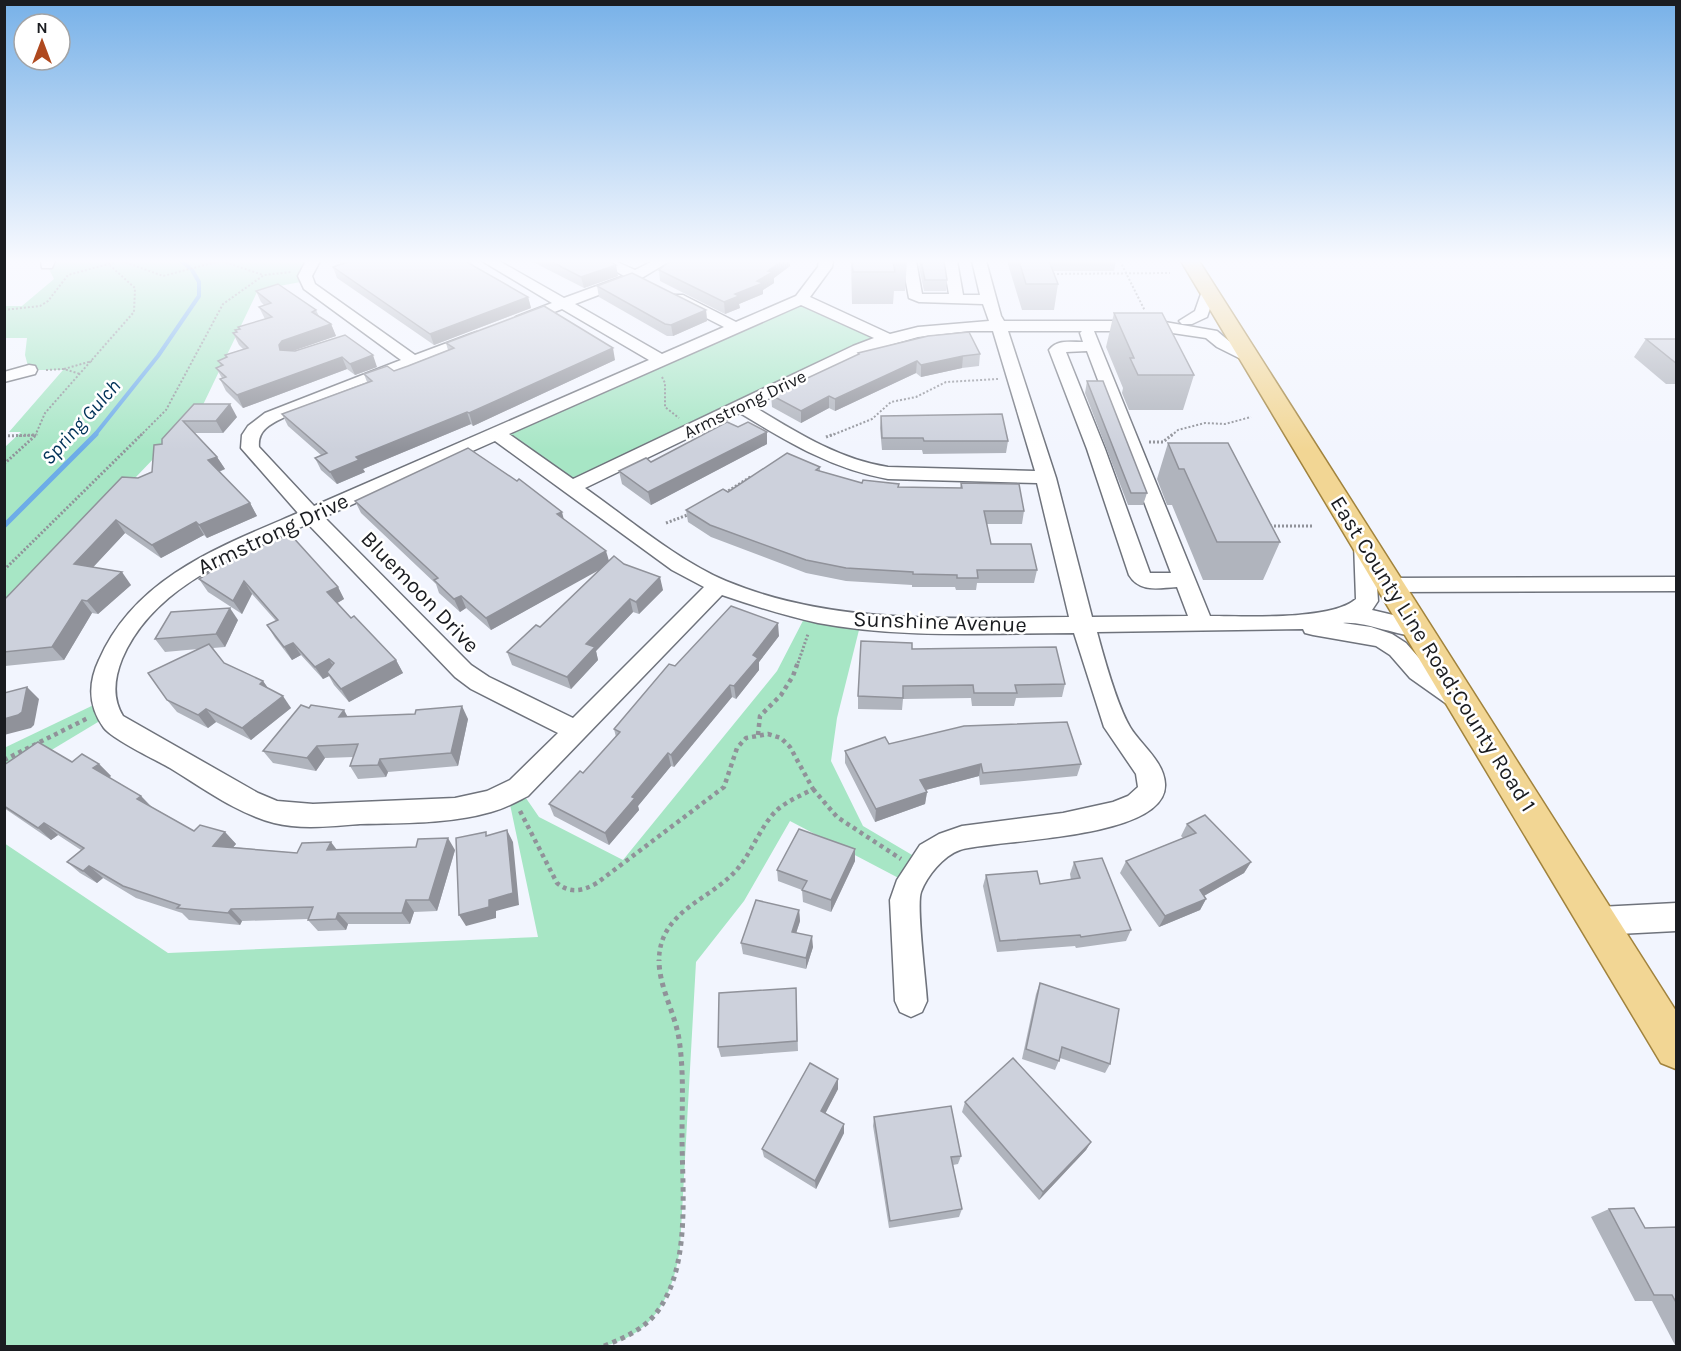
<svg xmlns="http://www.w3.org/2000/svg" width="1681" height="1351" font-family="Karla,sans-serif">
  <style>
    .green { fill: #a7e6c5 }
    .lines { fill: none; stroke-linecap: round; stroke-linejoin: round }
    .stream-far1 { stroke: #6dace8; stroke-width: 4 }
    .stream { stroke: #6dace8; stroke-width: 5 }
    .minor-casing { stroke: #6f737c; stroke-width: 3 }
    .major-casing { stroke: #a1833d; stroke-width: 3 }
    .path-far3 { stroke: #909299; stroke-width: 2; stroke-dasharray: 2 2; stroke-linecap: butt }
    .path-far2 { stroke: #909299; stroke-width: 3; stroke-dasharray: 2 2; stroke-linecap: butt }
    .path-far1 { stroke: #909299; stroke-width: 4.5; stroke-dasharray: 4 4; stroke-linecap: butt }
    .path { stroke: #909299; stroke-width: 5; stroke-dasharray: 4.5 4.5; stroke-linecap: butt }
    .minor { fill: #fff; fill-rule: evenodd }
    .major { fill: #f2d694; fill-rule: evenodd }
    .wall { fill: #b0b4bd }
    .shaded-wall { fill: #90929a }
    .building { fill: #cdd1dc; stroke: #90929a; stroke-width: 1.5 }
    .labels { text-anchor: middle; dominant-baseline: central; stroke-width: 5; stroke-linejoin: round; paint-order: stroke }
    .far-street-label { font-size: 18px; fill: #1a1c20; stroke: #fff }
    .far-water-label { font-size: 20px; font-style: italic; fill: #013258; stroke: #fff }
    .street-label { font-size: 22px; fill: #1a1c20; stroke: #fff }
  </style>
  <rect width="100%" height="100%" fill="#f2f5fe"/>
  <g class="green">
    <path d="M48,261H313L309,266L306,281L258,290L201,409L5,614V447L21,432H9L63,370H29L25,355L27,338H5V306H22L54,279L47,265Z"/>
    <path d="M801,299L888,339L572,487L497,434Z"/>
    <path d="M807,613L861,622L837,718L831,761L863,826L924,862L910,884L790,821L744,901L696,962L680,1248C673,1296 654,1334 604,1346H5L4,843L168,953L538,937L508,795L519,788L539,817L623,860L777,671Z"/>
    <path d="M102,701L108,716L5,778L4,748Z"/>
  </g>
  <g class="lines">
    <g class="stream-far1">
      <path d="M181,261L190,268"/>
      <path d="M94,436L158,356L199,296V282L192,270"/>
    </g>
    <path class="stream" d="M4,526L96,434"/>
    <defs>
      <g id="minor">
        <path d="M41,261H55L52,268H42Z"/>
        <path d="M306,261H320L312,276L315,284L415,355L471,334L477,332L485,337L483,340L289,415C275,422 257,428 259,447L314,506L649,360L562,309L526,323H516L513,320L516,317L552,303L482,261H499L564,298L624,276L598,261H615L635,270L653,261H670L640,279L575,304L662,354L724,327L673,301L671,298L673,295H683L736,322L796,296L818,267L819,261H833L832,267L810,297L890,334L918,327L989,321L983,304L919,302L909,298L902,261H916L922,294H949L943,261H957L963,295H980L972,261H986L1001,316L1004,321H1159L1217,331L1229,341L1257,355L1259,358L1257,361H1245L1217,347L1206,338L1159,331H1094L1210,616C1244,616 1331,621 1356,599L1354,543L1357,538L1364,536L1371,538L1374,543L1378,601L1372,610L1427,623L1430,629L1427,635C1407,641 1369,621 1343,623L1371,627L1392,634L1406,643L1426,666L1469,693L1472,700L1469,707L1460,709L1451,707L1410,678L1390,655L1376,646L1313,635L1305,633L1303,629L1097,632C1104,658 1117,705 1130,727C1140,744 1164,761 1165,784C1168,840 996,839 960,850C943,856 927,876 921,892C916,905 926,982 927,1001L922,1012L911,1017L900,1012L895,1001L890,900L897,880L920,845L939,834L962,826L1063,813L1113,802L1128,796L1138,787L1136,774L1104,727L1074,633C989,633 902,639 818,623C786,616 754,606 722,595L528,796C516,802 504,809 491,812C449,824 404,823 360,824C333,826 301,830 274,823C236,813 203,788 170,768C156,760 112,739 104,728C88,706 88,683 99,660C135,577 221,546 298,513L241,448L242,435L248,426L265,413L401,360L304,289L298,276ZM801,305L874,338L853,346L573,479L509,434ZM969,331H993L1035,471L888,467C838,459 796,432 753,406L865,352L918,337ZM1008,331H1082L1080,333L1083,342C1071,342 1057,339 1049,350L1087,449L1129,575C1140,593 1158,588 1177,587L1188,616L1092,617L1056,478ZM1087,351L1171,573H1150L1105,449L1066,352ZM740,413C788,442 832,469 888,479L1037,483L1069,617C955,618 835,626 726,581C677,560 629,519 585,488ZM495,441L672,570L704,587L573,718L489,677L471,665L324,517ZM308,524L455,677L471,689L558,733L510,780L487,791L455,798L313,804L277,801L258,793L123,716C112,698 114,679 122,659C154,584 240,554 308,524Z"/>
        <path d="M1209,287L1216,291L1207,317L1192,324H1182L1179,321L1195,311L1202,291Z"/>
        <path d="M29,365L35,366L37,370L35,374L4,382V372Z"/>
        <path d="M1676,577V591L1390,592L1382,590L1379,585L1382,580L1390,578Z"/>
        <path d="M1676,903V931L1599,935L1588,931L1584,921L1588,911L1599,907Z"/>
      </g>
      <path id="major" d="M1181,261H1199L1676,1011V1069L1661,1063Z"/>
    </defs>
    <use href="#minor" class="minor-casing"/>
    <use href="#major" class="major-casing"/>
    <g class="path-far3">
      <path d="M122,261L163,276L220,261"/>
      <path d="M222,261L263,275"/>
      <path d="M1120,261L1145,311"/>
      <path d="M1049,274L1170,273"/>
      <path d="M4,310L40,306L48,301L68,275L120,261"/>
      <path d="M64,369L92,361"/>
      <path d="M46,370L64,369L80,374"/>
      <path d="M662,377L665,383V407L679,418"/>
      <path d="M19,436L35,435"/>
      <path d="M35,436L45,413L134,312L135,288L105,261"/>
      <path d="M140,436L166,410L223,304L264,275L291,272"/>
      <path d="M830,436L872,419L891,402L916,397L946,382L998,379"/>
      <path d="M1171,436L1178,430L1205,423L1225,424L1251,417"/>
    </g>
    <g class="path-far2">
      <path d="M4,436L35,435"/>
      <path d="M826,437L834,434"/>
      <path d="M1149,442H1163L1173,434"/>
      <path d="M4,464L37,434"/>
      <path d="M725,493L752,476"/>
      <path d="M666,523L690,514"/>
      <path d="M1266,526H1313"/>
      <path d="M4,570L142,434"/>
      <path d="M798,663L808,634"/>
    </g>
    <g class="path-far1">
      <path d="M758,735L760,716L781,695L793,676L798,662"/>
      <path d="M4,760L88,718"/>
      <path d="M813,789L837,817L901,859"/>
      <path d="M520,811L557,883C570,894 583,891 597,883L724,787L737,748L746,738L768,734L781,738L790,747L813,789C802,795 787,801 777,810C762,824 752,851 739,867C713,900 659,909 659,961"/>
    </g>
    <path class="path" d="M604,1346C629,1336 651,1326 664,1301C690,1256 682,1185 682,1135C682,1103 684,1071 679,1039C675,1013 659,987 659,960"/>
    <use href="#minor" class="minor"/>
    <use href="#major" class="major"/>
  </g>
  <g class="wall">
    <path d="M336,261H465L528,297L531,308L434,345L337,278L333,267L342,264Z"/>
    <path d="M531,261H609L618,276L584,288Z"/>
    <path d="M851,261H907L905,291H894L893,304H852Z"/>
    <path d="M920,261H944L947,280L946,291H924L919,267Z"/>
    <path d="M1007,261H1116L1114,271H1053L1058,284L1054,310H1022Z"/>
    <path d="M790,266L774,278V283L763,290V294L739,304L740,308L725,314L660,281L659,270Z"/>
    <path d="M597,286L706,310L707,321L673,336H667L599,297Z"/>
    <path d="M256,291L316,310L319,316L331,324L336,336L292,351H295L345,335L377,367L355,375L347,369L243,408L226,391L220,379L222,378L216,368L221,366L218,361L226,358L225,355L243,349L239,345L233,333L236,332L235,330L239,329L238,327L265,319L259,307L264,305L261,302Z"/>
    <path d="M1114,313L1194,375L1183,410H1129L1122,393L1123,388L1106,347Z"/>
    <path d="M1646,339H1677V384H1666L1634,357Z"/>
    <path d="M446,343L615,360L473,426L471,424L363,469L365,472L337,484L321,470L315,458L321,455L288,426L282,414L367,382L364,374L394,371L448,350Z"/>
    <path d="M858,353L980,354L979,366L962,368L921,377L916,373L835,411L829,408L801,423L772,407L771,395L858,355Z"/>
    <path d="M1087,381L1147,493L1143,505H1128L1085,393Z"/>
    <path d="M194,404L237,417L223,433H195L217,457L225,469L219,472L250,503L257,516L207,538L204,535L161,558L125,533L93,567L131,585L98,614L92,613L64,660L5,666L4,600L138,478L152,472Z"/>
    <path d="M881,416L1008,441L1006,453L923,454L922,450H882L880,428Z"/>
    <path d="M738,427L767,444L651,505L622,484L619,471L651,462Z"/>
    <path d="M1168,443L1280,542L1263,580H1203L1172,505H1167L1157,479Z"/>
    <path d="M820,467V471L862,483L898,487L960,488L961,483L1024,511L1022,524H987L991,544L1037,570L1034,583H977L976,590H956L955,587H912V585L846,581L806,573L711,537L688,522L686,510L728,492Z"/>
    <path d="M355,501L564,519L609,561L624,564L663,590L639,614L633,612L596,651L598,660L571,689L512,665L507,652L540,627L601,568L491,630L466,608L460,612L439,593L436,584L361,513Z"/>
    <path d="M199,579L338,587L344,599L337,603L351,618L396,660L403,673L349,702L334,685L329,676L323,679L301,655L292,660L275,638L267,625L276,621L252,594L242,614L208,592Z"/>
    <path d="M238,620L225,647L213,648L224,663L263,681L268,688L291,708L251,740L216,722L208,728L177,712L167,700L198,649L165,652L155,639Z"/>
    <path d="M779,636L759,662V670L736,699L732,697L674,767L671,766L638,806L639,810L609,845L554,816L549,804L583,773L616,737L614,729L675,666Z"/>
    <path d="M912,649L1065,684L1062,697L1016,698L1014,706H972L971,698L903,699L902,710L858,709V696Z"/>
    <path d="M309,708L347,717L468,719L458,766L388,772L386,777L358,779L350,766L353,757L325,758L316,771L273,763L263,751Z"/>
    <path d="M889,744L1081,764L1077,776L980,785L979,776L926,790L927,792L925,804L875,822L845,763V751Z"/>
    <path d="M72,762L99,764L111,776L109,778L141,796L152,807L194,831L225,832L236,844L233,847L297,853L336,850H455L437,911L414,912L410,924H348L346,930L318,931L308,920V919L242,921L240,925L189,920L182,913L136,898L103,878L97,883L80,873L67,862L81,850L58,835L51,840L4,808V765Z"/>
    <path d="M1187,824L1251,862L1244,873L1204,896L1206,899L1200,910L1159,927L1120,873L1126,861L1183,838L1181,836Z"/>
    <path d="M855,849V861L831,912L803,902L802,890L778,881L777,870Z"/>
    <path d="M1074,862L1131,930L1126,941L1076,948L1075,946L997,952L983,886L986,875L1040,884L1071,880L1070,874Z"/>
    <path d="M799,910L800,921L796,933L813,947L806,969L743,954L741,943Z"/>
    <path d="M1040,983L1110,1064L1105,1073L1060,1058L1055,1070L1022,1059L1036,994Z"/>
    <path d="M796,988L798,1051L721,1057L718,1047Z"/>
    <path d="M838,1079V1089L825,1113L844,1124V1133L816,1189L764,1157L762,1149Z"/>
    <path d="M965,1102L1091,1142L1086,1150L1039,1200L962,1112Z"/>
    <path d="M874,1117L961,1156L958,1164L953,1165L962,1209L959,1217L889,1228L873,1126Z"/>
    <path d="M1609,1209L1645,1228L1677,1227V1345H1675L1652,1301H1635L1591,1217Z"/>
  </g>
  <g class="shaded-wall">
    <path d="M781,261H790V266L774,278V283L763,290V294L739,304L740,308L725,314L724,302L735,294L757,281L768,271Z"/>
    <path d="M616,265L618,276L584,288L581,277Z"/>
    <path d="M528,297L531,308L434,345L430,334Z"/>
    <path d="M706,310L707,321L673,336L671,325Z"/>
    <path d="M331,324L336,336L287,353L280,350L279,345L282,341Z"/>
    <path d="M613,348L615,360L473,426L469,413Z"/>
    <path d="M373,355L377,367L355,375L350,364Z"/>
    <path d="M963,356L962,368L921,377V365Z"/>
    <path d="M342,357L347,369L243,408L237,395Z"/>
    <path d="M917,361L916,373L835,411V399Z"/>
    <path d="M829,396V408L801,423V411Z"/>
    <path d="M230,404L237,417L223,433L216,421Z"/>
    <path d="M467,412L471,424L363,469L365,472L337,484L330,472L356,457Z"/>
    <path d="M767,432V444L651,505L648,492Z"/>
    <path d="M217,457L225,469L215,473L208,460Z"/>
    <path d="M250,503L257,516L207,538L199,525Z"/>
    <path d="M562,512L565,524L557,514Z"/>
    <path d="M116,520L125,533L84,577L74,564Z"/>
    <path d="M196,522L204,535L161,558L152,545Z"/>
    <path d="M606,551L610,564L491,630L486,618Z"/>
    <path d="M122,572L131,585L98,614L87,601Z"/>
    <path d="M660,577L663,590L639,614L636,602Z"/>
    <path d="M244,581L252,594L242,614L233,601Z"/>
    <path d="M338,587L344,599L334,605L327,592Z"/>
    <path d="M461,596L466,608L460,612L454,599Z"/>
    <path d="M630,599L633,612L596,651L598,660L571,689L567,677L586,644Z"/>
    <path d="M82,600L92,613L64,660L52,647Z"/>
    <path d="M230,608L238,620L225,647L216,634Z"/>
    <path d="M778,623L779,636L759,662V670L736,699L734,686L753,655Z"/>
    <path d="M293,643L301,655L292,660L284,647Z"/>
    <path d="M329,659L337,672H327L329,676L323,679L315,667Z"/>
    <path d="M396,660L403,673L349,702L341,689Z"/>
    <path d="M263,681L272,694L260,684Z"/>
    <path d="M730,685L732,697L674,767L671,755Z"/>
    <path d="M27,687L39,699L34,725L31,728L4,735V719Z"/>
    <path d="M283,696L291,708L251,740L242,728Z"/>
    <path d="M462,706L468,719L458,766L451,753Z"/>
    <path d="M206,709L216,722L208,728L198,715Z"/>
    <path d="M344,710L351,723L339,717Z"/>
    <path d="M317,746L325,758L316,771L307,758Z"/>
    <path d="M668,753L671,766L638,806L639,810L609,845L605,833L632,797Z"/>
    <path d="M380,759L388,772L386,777L378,765Z"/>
    <path d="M99,764L111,776L105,780L93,768Z"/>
    <path d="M981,764L979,776L918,792L920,780Z"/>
    <path d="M927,792L925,804L875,822L876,809Z"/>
    <path d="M141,796L152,808L137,799Z"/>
    <path d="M44,823L58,835L51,840L38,828Z"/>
    <path d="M507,830L513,842L519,905L496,911V918L466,926L459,915L489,900Z"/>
    <path d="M225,832L236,844L224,858L213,846Z"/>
    <path d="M448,838L455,850L437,911L429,900Z"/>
    <path d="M331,842L340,854L327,850Z"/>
    <path d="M855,849V861L831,912V900Z"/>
    <path d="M1251,862L1244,873L1193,902L1200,890Z"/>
    <path d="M89,866L103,878L97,883L83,871Z"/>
    <path d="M1206,899L1200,910L1159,927L1165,916Z"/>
    <path d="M406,900L414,912L410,924L402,913Z"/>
    <path d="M231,909L242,921L240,925L228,913Z"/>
    <path d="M799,910L800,921L793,943L792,932Z"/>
    <path d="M338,913L348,924L346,930L336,919Z"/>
    <path d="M812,936L813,947L806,969V958Z"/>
    <path d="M838,1079V1089L822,1120L821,1111Z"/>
    <path d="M844,1124V1133L816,1189L815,1181Z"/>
    <path d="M1091,1142L1086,1150L1039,1200L1043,1192Z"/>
  </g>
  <g class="building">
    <path d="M349,261H465L528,297L430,334L333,267L350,261Z"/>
    <path d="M550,261H609L616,265L581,277Z"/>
    <path d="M670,261H781L768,271L773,272L757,281L763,283L735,294L739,296L724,302L659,270Z"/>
    <path d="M852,261H893L895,272H853Z"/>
    <path d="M921,261H944L947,280H925Z"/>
    <path d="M1019,261H1049L1058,284H1026Z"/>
    <path d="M632,273L706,310L671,325L665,324L597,286Z"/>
    <path d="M278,284L316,310L312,312L331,324L282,341L279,345L280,350L295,351L345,335L373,355L350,364L342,357L237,395L220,379L226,377L216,368L223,365L218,361L227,357L225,355L248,348L233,333L237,332L235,330L240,329L238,327L272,317L259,307L271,303L256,291Z"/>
    <path d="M544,306L613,348L469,413L467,412L356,457L359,460L330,472L315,458L327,453L282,414L372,381L364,374L387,366L394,371L408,366L454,348L446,343Z"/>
    <path d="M1114,313H1162L1194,375H1138L1130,358H1134Z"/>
    <path d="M969,332L980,354L963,356L921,365L917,361L835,399L829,396L801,411L771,395L859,354L858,353L928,336Z"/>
    <path d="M1646,339H1677V364Z"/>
    <path d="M1087,381H1103L1147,493H1131Z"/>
    <path d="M194,404H230L216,421H183L217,457L208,460L250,503L199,525L196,522L152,545L116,520L74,564L122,572L87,601L82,600L52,647L4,652V600L122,477L138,478L152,472L154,445L162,444V439Z"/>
    <path d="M1002,414L1008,441H924L923,438H882L881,416Z"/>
    <path d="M727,422L738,427L748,422L767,432L648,492L619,471L646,458L651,462Z"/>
    <path d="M1168,443H1228L1280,542H1217L1184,469H1179Z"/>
    <path d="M468,448L517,481L519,479L562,512L557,514L606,551L486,618L461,596L454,599L434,580L438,578L355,501Z"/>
    <path d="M787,453L820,467L816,470L862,483L863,480L899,484L898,487L962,488L961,483L1019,484L1024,511H984L991,544H1031L1037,570H977L978,578H957V575L913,574V572L846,568L806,560L710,525L686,510L723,489L728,492Z"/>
    <path d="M290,534L338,587L327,592L351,618L354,616L396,660L341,689L327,672L334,663L329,659L315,667L293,643L284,647L267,625L278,620L244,581L233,601L199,579L230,559Z"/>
    <path d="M614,556L624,564L660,577L636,602L630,599L586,644L595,647L567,677L507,652L536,625L540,627Z"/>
    <path d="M731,606L778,623L753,655L758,658L734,686L730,685L671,755L668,753L632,797L635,798L605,833L549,804L580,771L583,773L620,732L614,729L669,664L675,666Z"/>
    <path d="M230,608L216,634L155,639L171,612Z"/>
    <path d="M861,641L912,643V649L1056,647L1065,684L1015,685L1017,693H974L973,685L903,686V698L858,696Z"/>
    <path d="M209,644L224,663L263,681L260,684L283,696L242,728L206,709L198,715L167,700L148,673Z"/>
    <path d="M27,687L22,712L18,715L4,719V693Z"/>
    <path d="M301,705L309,708L311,705L344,710L339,717L415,714L416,710L462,706L451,753L380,759L378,765L350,766L358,744L317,746L307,758L263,751Z"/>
    <path d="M1067,722L1081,764L983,773L981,764L920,780L927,792L876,809L845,751L885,737L889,744L964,726Z"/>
    <path d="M38,742L72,762L82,754L99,764L93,768L141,796L137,799L194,831L200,825L225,832L213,846L297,853L302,843L331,842L327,850L416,847L418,839L448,838L429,900H406L402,913H338L336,919L308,920L313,907L231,909L228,913L177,908L180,905L123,886L89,866L83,871L67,862L84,848L44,823L38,828L4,806V765Z"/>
    <path d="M1205,815L1251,862L1200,890L1206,899L1165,916L1126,861L1196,833L1187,824Z"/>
    <path d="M799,829L855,849L831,900L802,890L807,881L777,870Z"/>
    <path d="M507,830L513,893L489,900V907L459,915L456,838L486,832V836Z"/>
    <path d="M1102,858L1131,930L1081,937L1080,935L1000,941L986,875L1037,871L1040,884L1080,878L1074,862Z"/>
    <path d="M756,900L799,910L792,932L812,936L806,958L741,943Z"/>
    <path d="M1040,983L1119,1009L1110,1064L1062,1047L1059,1061L1026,1049Z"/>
    <path d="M796,988L797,1041L718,1047L719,993Z"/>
    <path d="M1013,1058L1091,1142L1043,1192L965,1102Z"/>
    <path d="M810,1063L838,1079L821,1111L844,1124L815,1181L762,1149Z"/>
    <path d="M951,1106L961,1156L951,1157L962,1209L890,1221L874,1117Z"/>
    <path d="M1634,1208L1645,1228L1677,1227V1304L1672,1295H1654L1609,1209Z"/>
  </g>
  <linearGradient id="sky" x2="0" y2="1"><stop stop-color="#77b1e8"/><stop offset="0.58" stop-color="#f9faff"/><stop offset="1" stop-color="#f9faff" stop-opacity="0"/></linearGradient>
  <rect width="1681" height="450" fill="url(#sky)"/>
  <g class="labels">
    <g class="far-street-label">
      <text transform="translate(745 404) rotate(-26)">Armstrong Drive</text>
    </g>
    <g class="far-water-label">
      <text transform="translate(81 422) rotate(-48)">Spring Gulch</text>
    </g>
    <g class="street-label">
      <text transform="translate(273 534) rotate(-25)">Armstrong Drive</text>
      <text transform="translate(420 592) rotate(46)">Bluemoon Drive</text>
      <text transform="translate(940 622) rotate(2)">Sunshine Avenue</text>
      <text transform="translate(1433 654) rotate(58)">East County Line Road;County Road 1</text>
    </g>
  </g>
  <rect width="1681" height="1351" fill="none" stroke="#1a1c20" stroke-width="12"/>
  <g transform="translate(42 42)"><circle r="28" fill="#ffffff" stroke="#a3a4a6" stroke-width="1.5"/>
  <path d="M0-4.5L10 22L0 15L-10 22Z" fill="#af491f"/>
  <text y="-9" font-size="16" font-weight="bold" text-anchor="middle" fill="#1a1c20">N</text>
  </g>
</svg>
